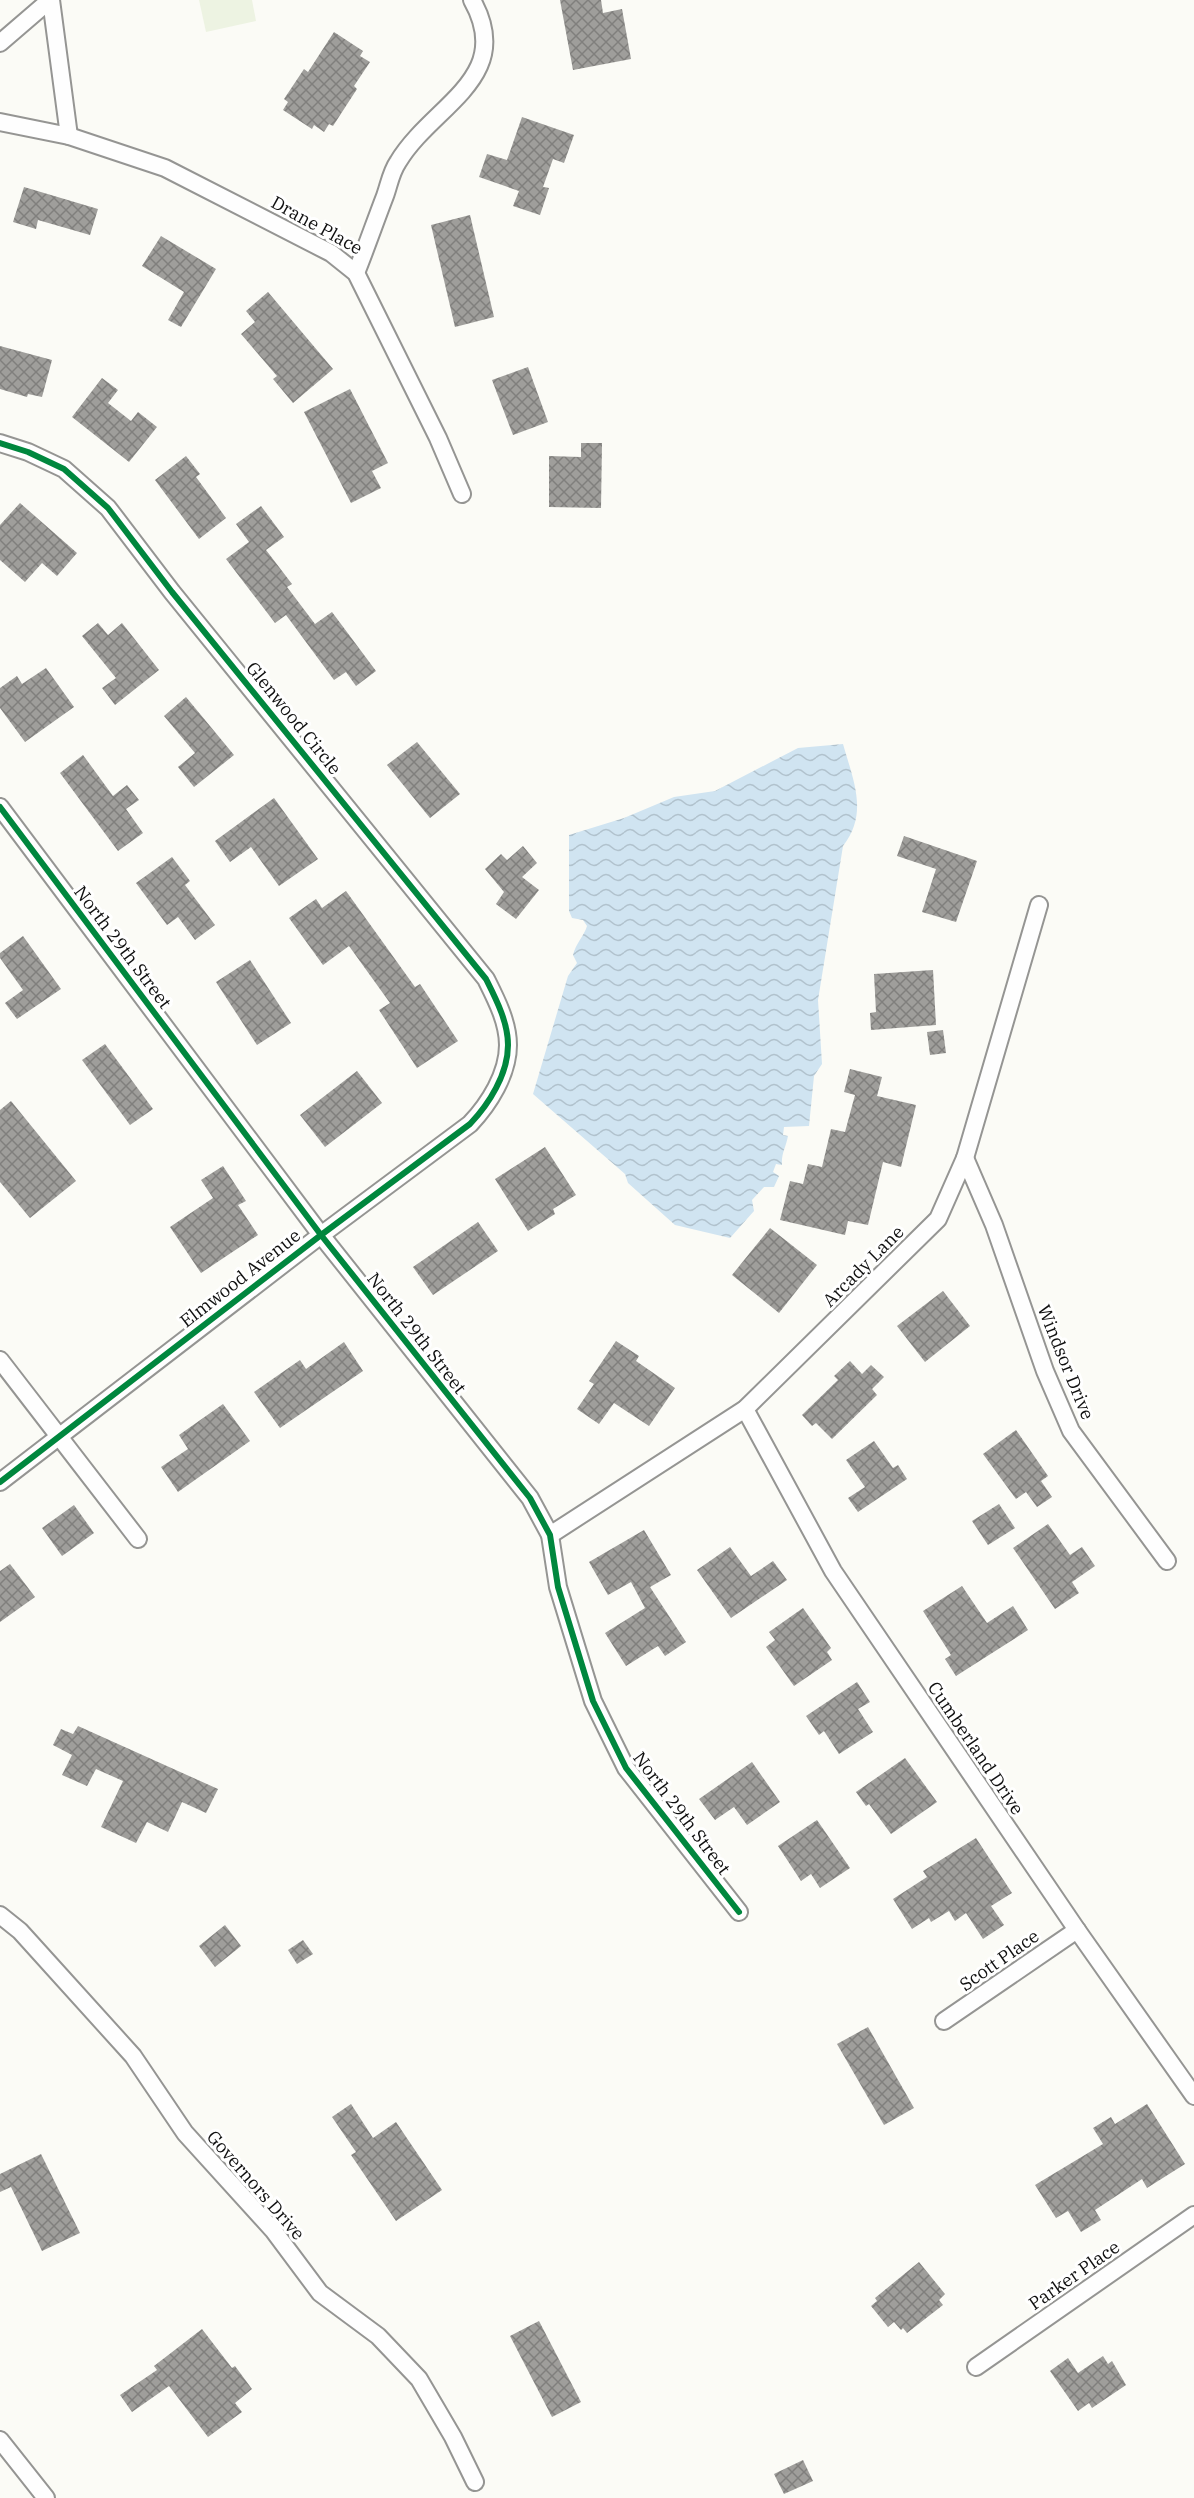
<svg xmlns="http://www.w3.org/2000/svg" width="1194" height="2498" font-family="'IBM Plex Serif',serif">
  <style>
    .pitch { fill: #edf3e2 }
    .water { fill: url(#water-waves) }
    .building { fill: url(#building-cross-hatch) }
    .lines { fill: none; stroke-linecap: round; stroke-linejoin: round }
    .minor-casing { stroke: #959593; stroke-width: 20 }
    .minor { stroke: #fefefe; stroke-width: 16 }
    .cycleway-casing { stroke: #fff; stroke-width: 10 }
    .cycleway { stroke: #00873e; stroke-width: 6 }
    .labels { text-anchor: middle; dominant-baseline: central; stroke-width: 6; stroke-linejoin: round; paint-order: stroke }
    .street-label { font-size: 18px; fill: #0f0f0f; stroke: #fff }
  </style>
  <defs>
    <pattern id="water-waves" width="16" height="10" patternUnits="userSpaceOnUse" patternTransform="scale(1.5)"><rect width="16" height="10" fill="#d0e4f1"/><path d="M0 5q4-4 8 0t8 0" fill="none" stroke="#b1c2cd"/></pattern>
    <pattern id="building-cross-hatch" width="8" height="8" patternUnits="userSpaceOnUse" patternTransform="scale(1.5)"><rect width="8" height="8" fill="#9f9e9b"/><path d="M0 0l8 8M0 8l8-8" fill="none" stroke="#807f7d"/></pattern>
  </defs>
  <rect width="100%" height="100%" fill="#fbfbf6"/>
  <path class="pitch" d="M199,0H252L256,21L206,32Z"/>
  <path class="water" d="M843,744C853,780 869,813 843,846L818,1000L822,1064L814,1076L809,1126L784,1127L783,1135L788,1136C786,1147 781,1154 782,1165L776,1164L773,1172L779,1176L774,1187H764L752,1200L754,1211L730,1238L675,1225L628,1183L625,1174L533,1094L568,976L577,963L573,955C576,943 584,936 587,926L583,920L572,918L569,911V835L624,818L674,797L715,791L798,748Z"/>
  <g class="building">
    <path d="M560,0H601L603,13L622,9L631,59L573,70Z"/>
    <path d="M334,32L363,51L360,56L370,62L354,86L357,89L333,126L329,124L324,132L314,125L312,129L283,110L288,102L284,99L304,69L308,72Z"/>
    <path d="M522,117L574,135L564,163L553,159L543,187L549,188L540,215L513,206L519,191L479,177L487,154L507,160Z"/>
    <path d="M24,187L98,209L90,235L38,220L36,229L13,222Z"/>
    <path d="M470,215L494,317L455,327L431,225Z"/>
    <path d="M161,236L216,269L181,327L168,320L184,292L142,266Z"/>
    <path d="M268,292L333,369L293,403L273,379L277,376L241,334L255,322L246,311Z"/>
    <path d="M0,346L52,360L42,397L28,394L27,397L0,389Z"/>
    <path d="M528,367L548,422L513,435L492,380Z"/>
    <path d="M102,378L118,390L108,403L131,421L138,412L157,427L129,462L72,417Z"/>
    <path d="M350,389L388,463L372,471L381,488L351,503L304,412Z"/>
    <path d="M581,443H602L601,508L549,507V456L581,457Z"/>
    <path d="M186,456L200,474L196,477L226,518L199,539L155,480Z"/>
    <path d="M20,503L77,553L57,576L42,563L25,582L0,560V525Z"/>
    <path d="M261,506L284,537L266,550L292,584L287,587L315,624L332,612L376,671L356,686L346,672L334,680L286,615L275,623L226,559L249,542L236,524Z"/>
    <path d="M98,623L108,635L122,623L159,670L115,705L102,688L116,678L82,636Z"/>
    <path d="M46,668L74,707L25,742L0,708V688L17,676L22,684Z"/>
    <path d="M186,697L234,755L194,787L178,767L195,753L164,716Z"/>
    <path d="M417,742L460,794L430,818L387,765Z"/>
    <path d="M83,755L113,796L127,785L139,800L126,809L143,833L118,851L60,773Z"/>
    <path d="M274,798L318,859L279,886L251,847L230,862L215,841Z"/>
    <path d="M904,836L977,861L956,922L922,912L936,869L897,856Z"/>
    <path d="M523,846L537,863L522,877L539,890L516,919L496,904L504,892L485,869L501,854L507,860Z"/>
    <path d="M172,857L190,881L185,885L215,925L195,940L178,917L167,925L136,883Z"/>
    <path d="M346,891L415,987L420,984L458,1041L417,1068L379,1010L390,1003L349,946L323,965L289,918L316,899L322,908Z"/>
    <path d="M23,936L61,989L17,1019L5,1003L23,990L0,958V953Z"/>
    <path d="M250,960L291,1023L257,1045L216,982Z"/>
    <path d="M933,970L936,1025L871,1030L870,1013L876,1012L874,974Z"/>
    <path d="M943,1030L946,1053L930,1055L927,1032Z"/>
    <path d="M105,1044L153,1109L130,1125L82,1060Z"/>
    <path d="M850,1069L882,1077L877,1096L916,1105L901,1167L883,1162L868,1225L848,1221L845,1235L780,1220L790,1181L803,1184L808,1164L822,1167L831,1129L845,1132L855,1095L844,1092Z"/>
    <path d="M357,1071L382,1103L325,1147L300,1115Z"/>
    <path d="M11,1101L76,1181L30,1218L0,1182V1110Z"/>
    <path d="M545,1147L576,1195L553,1209L555,1214L528,1231L495,1179Z"/>
    <path d="M223,1166L246,1201L238,1205L258,1235L201,1273L170,1227L213,1198L201,1180Z"/>
    <path d="M478,1222L498,1251L433,1295L413,1267Z"/>
    <path d="M770,1228L817,1265L779,1313L732,1275Z"/>
    <path d="M943,1291L970,1326L925,1362L897,1326Z"/>
    <path d="M616,1341L639,1356L636,1361L675,1388L649,1426L614,1403L599,1424L577,1409L594,1384L589,1381Z"/>
    <path d="M344,1342L363,1371L280,1428L254,1392L300,1360L306,1369Z"/>
    <path d="M850,1361L862,1374L871,1365L884,1377L872,1389L877,1395L832,1439L816,1423L812,1426L802,1415L838,1380L834,1376Z"/>
    <path d="M223,1404L250,1441L178,1492L161,1467L188,1449L179,1435Z"/>
    <path d="M1016,1430L1048,1476L1041,1481L1052,1497L1037,1507L1026,1492L1016,1499L983,1454Z"/>
    <path d="M874,1441L893,1468L898,1465L907,1479L858,1512L848,1498L865,1487L846,1460Z"/>
    <path d="M999,1504L1015,1528L988,1545L972,1521Z"/>
    <path d="M74,1505L94,1533L62,1556L42,1528Z"/>
    <path d="M1048,1524L1070,1555L1082,1547L1095,1566L1072,1582L1079,1593L1055,1609L1013,1548Z"/>
    <path d="M644,1530L671,1575L650,1587L686,1642L665,1656L658,1646L626,1666L605,1633L645,1608L631,1582L608,1595L589,1562Z"/>
    <path d="M730,1547L751,1576L773,1561L787,1580L731,1618L697,1570Z"/>
    <path d="M10,1564L35,1597L0,1622V1571Z"/>
    <path d="M962,1586L987,1623L1013,1606L1028,1630L956,1676L945,1659L951,1655L923,1611Z"/>
    <path d="M803,1608L831,1648L827,1652L832,1660L794,1686L766,1647L775,1640L769,1632Z"/>
    <path d="M857,1682L870,1702L858,1709L873,1732L839,1754L824,1731L819,1735L806,1716Z"/>
    <path d="M78,1726L218,1789L206,1813L182,1802L168,1832L147,1822L136,1843L101,1827L123,1781L96,1769L87,1786L62,1775L72,1755L53,1745L61,1729L73,1734Z"/>
    <path d="M905,1758L937,1802L891,1834L869,1804L866,1806L856,1792Z"/>
    <path d="M752,1762L780,1802L747,1825L734,1807L715,1820L699,1799Z"/>
    <path d="M817,1820L850,1868L820,1888L811,1874L801,1881L778,1846Z"/>
    <path d="M976,1838L1012,1893L991,1906L1004,1925L983,1939L966,1913L955,1921L949,1911L931,1922L929,1918L912,1929L893,1899L927,1877L923,1871Z"/>
    <path d="M225,1925L241,1946L215,1967L199,1946Z"/>
    <path d="M303,1940L313,1954L297,1964L288,1950Z"/>
    <path d="M868,2027L914,2108L884,2125L837,2044Z"/>
    <path d="M351,2104L373,2138L396,2122L442,2190L396,2221L351,2155L356,2152L332,2117Z"/>
    <path d="M1147,2104L1185,2164L1147,2188L1142,2179L1095,2210L1101,2220L1081,2232L1068,2211L1056,2218L1035,2185L1103,2144L1093,2128L1111,2117L1115,2124Z"/>
    <path d="M41,2154L80,2233L42,2251L11,2187L0,2192V2174Z"/>
    <path d="M919,2262L945,2294L939,2300L943,2305L907,2333L903,2328L901,2330L894,2322L888,2327L871,2306L877,2301L875,2298Z"/>
    <path d="M539,2321L581,2402L552,2417L510,2336Z"/>
    <path d="M202,2329L232,2368L235,2366L252,2389L235,2403L242,2412L208,2437L169,2386L132,2412L120,2395L157,2370L154,2366Z"/>
    <path d="M1103,2356L1108,2364L1112,2361L1126,2385L1092,2408L1089,2403L1078,2411L1050,2371L1068,2358L1078,2373Z"/>
    <path d="M803,2460L813,2481L784,2494L774,2474Z"/>
  </g>
  <g class="lines">
    <defs>
      <g id="minor">
        <path d="M51,0L69,136"/>
        <path d="M0,43L50,0"/>
        <path d="M0,122L69,136L165,168L331,253L356,273L438,438L462,494"/>
        <path d="M356,273C366,248 375,222 385,196C389,185 391,172 398,162C432,105 516,78 472,0"/>
        <path d="M0,443L28,452L64,469L108,508L172,592L486,979C496,999 508,1022 508,1045C508,1074 489,1104 470,1124L321,1235L0,1482"/>
        <path d="M0,807L321,1235L530,1498L550,1535L558,1587L593,1701L626,1768L739,1912"/>
        <path d="M965,1158L994,1225L1045,1371L1071,1431L1167,1561"/>
        <path d="M0,1360L138,1539"/>
        <path d="M745,1409L833,1571L1077,1930L1194,2096"/>
        <path d="M550,1535L745,1409L938,1219L965,1158L1039,905"/>
        <path d="M0,1915L20,1931L133,2056L185,2133L273,2230L320,2293L378,2336L419,2379L453,2437L475,2482"/>
        <path d="M944,2021L1077,1930"/>
        <path d="M976,2367L1194,2215"/>
        <path d="M0,2440L46,2498"/>
      </g>
    </defs>
    <use href="#minor" class="minor-casing"/>
    <use href="#minor" class="minor"/>
    <defs>
      <g id="cycleway">
        <path d="M0,443L28,452L64,469L108,508L172,592L486,979C496,999 508,1022 508,1045C508,1074 489,1104 470,1124L321,1235L0,1482"/>
        <path d="M0,807L321,1235L530,1498L550,1535L558,1587L593,1701L626,1768L739,1912"/>
      </g>
    </defs>
    <use href="#cycleway" class="cycleway-casing"/>
    <use href="#cycleway" class="cycleway"/>
  </g>
  <g class="labels">
    <g class="street-label">
      <text transform="translate(317 225) rotate(29)">Drane Place</text>
      <text transform="translate(294 718) rotate(51)">Glenwood Circle</text>
      <text transform="translate(123 947) rotate(53)">North 29th Street</text>
      <text transform="translate(863 1266) rotate(-45)">Arcady Lane</text>
      <text transform="translate(240 1278) rotate(-38)">Elmwood Avenue</text>
      <text transform="translate(417 1333) rotate(52)">North 29th Street</text>
      <text transform="translate(1066 1362) rotate(68)">Windsor Drive</text>
      <text transform="translate(976 1748) rotate(56)">Cumberland Drive</text>
      <text transform="translate(682 1813) rotate(53)">North 29th Street</text>
      <text transform="translate(999 1960) rotate(-35)">Scott Place</text>
      <text transform="translate(256 2185) rotate(49)">Governors Drive</text>
      <text transform="translate(1074 2275) rotate(-35)">Parker Place</text>
    </g>
  </g>
</svg>
